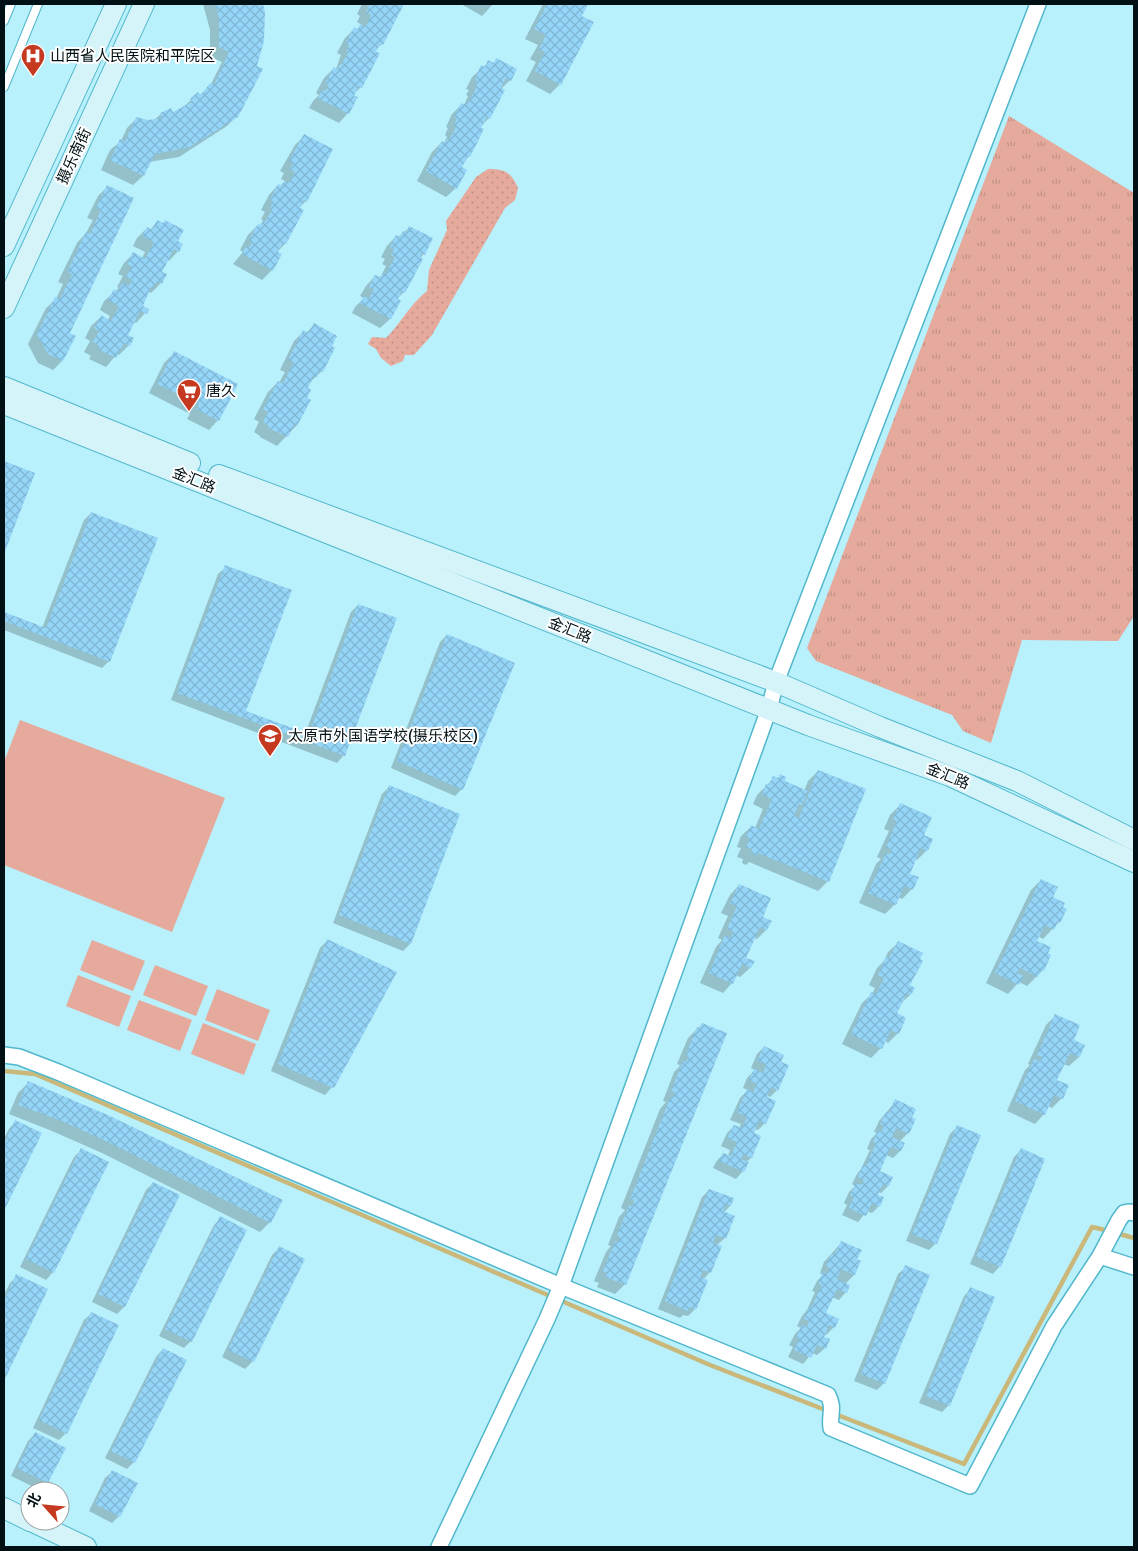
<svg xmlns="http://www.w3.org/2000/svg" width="1138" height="1551" font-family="Signika,'Noto Sans SC',sans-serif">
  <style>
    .grass { fill: url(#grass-tufts) }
    .park { fill: url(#park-dots) }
    .garden { fill: #e5aa9c }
    .shadow { fill: #0003 }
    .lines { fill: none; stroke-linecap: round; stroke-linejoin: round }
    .stream { stroke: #cab77a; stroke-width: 4.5 }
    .building { fill: url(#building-cross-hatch) }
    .lane-casing { stroke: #51b7cb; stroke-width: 10 }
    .street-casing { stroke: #51b7cb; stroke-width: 18 }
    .secondary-casing { stroke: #51b7cb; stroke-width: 22 }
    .lane { stroke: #fff; stroke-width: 8 }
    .street { stroke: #fff; stroke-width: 15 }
    .secondary { stroke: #d5f4fa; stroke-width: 20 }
    .labels { text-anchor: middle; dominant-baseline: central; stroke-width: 4; stroke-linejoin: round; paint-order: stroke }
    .poi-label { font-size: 15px; fill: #001015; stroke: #fff; text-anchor: start }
    .street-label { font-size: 15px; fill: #001015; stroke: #fff }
  </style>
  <defs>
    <pattern id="grass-tufts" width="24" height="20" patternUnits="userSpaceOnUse" patternTransform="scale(1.25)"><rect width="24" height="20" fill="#e5aa9c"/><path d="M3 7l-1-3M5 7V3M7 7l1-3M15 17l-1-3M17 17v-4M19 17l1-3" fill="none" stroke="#c39186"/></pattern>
    <pattern id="park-dots" width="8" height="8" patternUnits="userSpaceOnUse" patternTransform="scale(1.25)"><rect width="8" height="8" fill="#e5aa9c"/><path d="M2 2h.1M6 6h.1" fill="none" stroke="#c39186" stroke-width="1.8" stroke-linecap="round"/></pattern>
    <pattern id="building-cross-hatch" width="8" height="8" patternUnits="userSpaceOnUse" patternTransform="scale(1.25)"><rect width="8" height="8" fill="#94d5f8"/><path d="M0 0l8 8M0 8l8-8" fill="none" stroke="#7eb6d4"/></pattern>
  </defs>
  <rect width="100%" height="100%" fill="#b8f0fc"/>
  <path class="grass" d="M1009,116L1134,193V616L1118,641L1022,640L991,743L963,731L952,715L816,661L807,648Z"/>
  <path class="park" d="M488,169C505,169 511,172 518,188L515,200L505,208L432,335L414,355H405L403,361L391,366L381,358L376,349L368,344L372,337L386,338C401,323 410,304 427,291L429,270L447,230L446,221L476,177Z"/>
  <g class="garden">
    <path d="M20,720L225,798L172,932L4,865V762Z"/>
    <path d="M92,940L145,961L133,991L80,970Z"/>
    <path d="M155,965L208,986L196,1016L143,995Z"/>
    <path d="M78,975L131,996L119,1027L66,1006Z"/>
    <path d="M217,989L270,1010L258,1041L205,1020Z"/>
    <path d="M139,1000L192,1020L180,1051L127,1030Z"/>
    <path d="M203,1023L256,1044L244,1075L191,1054Z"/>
  </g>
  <g class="shadow">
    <path d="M203,4H261L263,12L237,116L227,126L179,157L149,162L143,176L133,185L101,170L110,150L121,141L127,128L136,119L148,122L154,120L161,114H172L181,109L191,100L200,95L211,84L222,62L210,57V30Z"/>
    <path d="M362,4H403L382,44L375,50L361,87L353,95L348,113L339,123L309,108L313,101L319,95L316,93L324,78L334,68L336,69L341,55L337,53L345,38L354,29L356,30L362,25L357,22L360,16L357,14Z"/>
    <path d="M461,4H493L482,16Z"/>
    <path d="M543,4H587L580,16L560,84L550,94L526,81L536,62L530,59L538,45L525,39Z"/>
    <path d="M497,60L510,80L501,89L489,118L480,127L469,156L460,168L456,188L446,197L417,181L432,152L442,142L444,143L447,137L445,135L448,128L446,127L452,114L462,104L464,105L468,96L466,95L469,90L466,89L472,77L489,62L493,64Z"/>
    <path d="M304,136L306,201L298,209L285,244L277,252L272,270L262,280L233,264L243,252L240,250L248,235L258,225L260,226L263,220L261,219L265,212L261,210L269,195L278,185L280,186L285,181L281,179L284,173L280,171L295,145Z"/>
    <path d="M107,187L62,361L53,370L38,363L28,344L46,308L56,299L63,284L58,282L77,243L86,233L93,220L87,218L98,196Z"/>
    <path d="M157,222L177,242L178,251L169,261L167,260L161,273V283L151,293L148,291L141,306L148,310L136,323L133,322L126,336L129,345L119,355L117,354L106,367L89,359L91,356L84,352L90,341L85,338L91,326L101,317L108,320L110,316L100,310L104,301L119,288L117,287L123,276L118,274L124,263L133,254L142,258L145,252L133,246L137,238L147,228L150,230Z"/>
    <path d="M410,227L424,254L419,259L404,292L396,300L399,301L390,319L380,328L352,313L355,307L364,298L360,296L366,286L375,276L379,278L381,276L386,266L382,264L385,259L381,257L387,246L396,236L398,237Z"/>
    <path d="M314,325L322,371L309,383L296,426L277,446L260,437V436L254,432L259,422L254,419L268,392L278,382L279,383L285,372L280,370L294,341L303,332L306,333Z"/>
    <path d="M174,353L218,420L209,430L187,419L190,414L149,393L164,363Z"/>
    <path d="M4,462L34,474L4,551Z"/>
    <path d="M91,513L109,661L102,668L4,630V613L42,628L84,520Z"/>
    <path d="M226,567L245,712L305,734L351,612L358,605L344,755L337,763L171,700L218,574Z"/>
    <path d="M447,635L462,789L455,796L391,768L440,642Z"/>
    <path d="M818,771L828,881L818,891L749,862L746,865L742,863L743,859L737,857L741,848L737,847L741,836L751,827L755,828L763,809L753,804L757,795L774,778L804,791L808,781Z"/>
    <path d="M389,787L410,944L403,951L333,923L382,794Z"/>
    <path d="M900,805L922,836L927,850L917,860L915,859L908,874L912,889L902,899L898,897L895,904L885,914L859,903L876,864L881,859L877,857L889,831L884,829L890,815Z"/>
    <path d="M1041,880L1051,897L1059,922L1043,939L1038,936L1036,941L1043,970L1027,986L1019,982L1008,994L986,983L1031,890Z"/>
    <path d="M739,885L766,930L757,939L754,938L745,958L753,962L750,968L740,977L736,975L732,983L723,993L700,983L716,947L722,940L718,938L728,916L721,913L730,895Z"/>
    <path d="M327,941L396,972L332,1087L325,1095L271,1071L320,948Z"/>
    <path d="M898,943L910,995L900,1004L895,1014L898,1033L888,1043L885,1041L881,1048L871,1058L842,1044L862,1003L872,994L875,988L869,985L877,968L884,961L888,952Z"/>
    <path d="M1056,1015L1072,1041L1083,1046L1079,1057L1069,1066L1063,1064L1056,1081L1062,1098L1052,1108L1048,1106L1044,1114L1035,1124L1007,1111L1025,1070L1030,1065L1028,1064L1046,1025Z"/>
    <path d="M702,1024L725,1033L624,1285L615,1294L597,1287L599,1283L594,1281L606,1252L611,1246L608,1245L619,1217L625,1210L621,1208L660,1109L666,1102L663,1101L674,1072L679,1067L680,1065L677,1064L688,1038Z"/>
    <path d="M764,1047L780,1062L777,1090L770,1097L766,1095L765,1123L758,1130L754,1129L752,1133L760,1137L751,1158L746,1162L743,1171L736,1179L713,1168L716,1162L723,1154L728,1156L730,1150L721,1146L727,1133L734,1126L739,1128L741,1124L730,1120L740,1098L748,1090L743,1088L747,1078L755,1070L751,1068L757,1054Z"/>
    <path d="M28,1083L270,1222L260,1232L102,1153L52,1131L9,1114L18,1093Z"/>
    <path d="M896,1101L908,1133L899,1142L903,1144L900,1151L893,1158L886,1155L879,1172L888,1186L881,1193L878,1192L877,1195L879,1206L872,1213L867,1211L858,1222L842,1215L847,1205L844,1203L849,1192L855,1186L852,1184L857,1174L861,1169L870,1150L867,1149L871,1139L877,1133L874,1132L879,1121Z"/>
    <path d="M16,1121L41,1134L4,1208V1138L9,1129Z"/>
    <path d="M957,1127L936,1243L929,1250L906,1241L950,1134Z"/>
    <path d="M81,1150L107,1163L53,1272L46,1280L20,1267L74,1157Z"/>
    <path d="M1021,1150L1000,1266L993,1274L970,1264L1014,1157Z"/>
    <path d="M153,1183L178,1196L124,1307L117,1314L92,1302L146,1190Z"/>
    <path d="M709,1190L733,1199L730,1206L723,1213L725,1238L717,1245L710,1272L703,1280L695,1309L688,1316L683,1315L680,1318L658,1309L702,1197Z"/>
    <path d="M221,1218L191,1341L184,1348L159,1336L214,1225Z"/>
    <path d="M841,1243L856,1260L860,1262L854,1275L845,1284L846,1292L839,1300L832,1297L824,1314L837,1320L834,1327L826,1335L824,1333L822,1337L825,1348L817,1355L812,1353L803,1364L788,1357L793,1347L789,1345L795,1334L801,1328L797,1326L802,1316L807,1310L815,1292L812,1291L817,1281L823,1275L820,1273L824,1262Z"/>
    <path d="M279,1248L303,1259L253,1361L245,1369L222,1357L272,1255Z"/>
    <path d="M906,1267L884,1383L877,1390L854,1381L898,1274Z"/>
    <path d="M17,1276L46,1290L4,1378V1295L10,1283Z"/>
    <path d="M971,1289L949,1405L942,1412L919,1403L964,1296Z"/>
    <path d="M92,1313L66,1433L59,1440L33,1428L84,1320Z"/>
    <path d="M163,1349L134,1462L127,1469L105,1458L156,1357Z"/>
    <path d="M35,1434L64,1448L47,1483L40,1490L11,1476L28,1441Z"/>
    <path d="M113,1471L119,1516L112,1523L89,1511L105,1478Z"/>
  </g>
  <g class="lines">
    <g class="stream">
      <path d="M4,1071L35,1074L710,1365L828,1411"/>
      <path d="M1116,1233L1134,1238"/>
      <path d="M835,1414L964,1464L1092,1227L1109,1231"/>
    </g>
  </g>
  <g class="building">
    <path d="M216,4H263L265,12L264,41L257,66L263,69L238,117L190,147L155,154L144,176L110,160L120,139L125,142L136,117L148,120L162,118L160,113L171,108L173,112L192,102L190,99L198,92L201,95L210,83L214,85L229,52L219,47V20Z"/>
    <path d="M365,4H404L383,45L380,44L376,52L380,53L362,88L359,86L354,96L358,97L349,114L318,98L322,90L325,91L329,85L325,84L334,67L337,69L340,64L341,65L348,53L346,52L349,45L346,43L354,27L358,29L360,24L365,27L371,15L366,12L369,6Z"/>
    <path d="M547,4H588L582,16L594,22L561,85L535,71L545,52L539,49L546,35L534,29Z"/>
    <path d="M496,58L517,69L511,81L506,78L501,88L505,90L490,119L487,117L481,128L484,129L470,157L468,156L462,167L467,170L457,189L426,171L442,141L445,143L447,139L449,140L456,127L454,125L457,118L454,117L461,103L465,105L467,101L469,102L477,86L475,85L477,80L475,79L481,65L485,67L488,60L494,63Z"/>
    <path d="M304,134L333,149L307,202L304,200L300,208L304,210L286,244L283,243L278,252L282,254L273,271L242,254L246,246L249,248L252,242L249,240L258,224L261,225L263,221L265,222L272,210L270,209L273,201L270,200L278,184L282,186L284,181L289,183L295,172L290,169L293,163L289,161Z"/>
    <path d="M107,185L134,198L70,333L76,336L63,361L48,354L37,334L55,297L60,299L72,274L67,272L86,232L90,234L101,210L96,208Z"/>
    <path d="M157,220L163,223L165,220L184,230L178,241L183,244L179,252L174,249L162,272L167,274L162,284L157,281L153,288L151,287L143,306L149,309L147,314L140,311L128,335L134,338L130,346L124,343L116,358L98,349L100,346L93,342L99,331L94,328L101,315L111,321L119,306L108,300L114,289L118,292L123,282L129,286L132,280L126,277L132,266L127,264L133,252L145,259L154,242L142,236L147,227L152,230Z"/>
    <path d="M409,226L433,238L425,255L422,253L420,257L423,259L405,293L402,291L398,299L401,301L391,319L360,303L364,296L369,299L374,289L369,287L375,275L381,277L383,273L386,274L395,257L391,255L394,249L390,247L396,235L400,237L403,231L406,233Z"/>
    <path d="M314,323L337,336L332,346L335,348L323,372L320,370L317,377L314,376L308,388L311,390L307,398L311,400L297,426L294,425L288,437L268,428L269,426L263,422L268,412L263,409L278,381L283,383L294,362L288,360L303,330L309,333Z"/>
    <path d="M174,351L238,384L219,421L196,409L199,404L157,384Z"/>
    <path d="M4,461L35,473L4,554Z"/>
    <path d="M91,512L158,538L110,662L4,621V612L46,628Z"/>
    <path d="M225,565L292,590L246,711L309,734L358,604L397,618L345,756L177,693Z"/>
    <path d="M447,634L515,663L463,790L397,761Z"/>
    <path d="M818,770L866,789L829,882L758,853L757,856L751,853L752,849L746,847L750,838L746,837L751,825L759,829L772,799L762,795L766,784L769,785L773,776L778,778L780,774L786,777L785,781L808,791L802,805L799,804L794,815L799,818Z"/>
    <path d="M389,785L460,814L411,944L339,915Z"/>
    <path d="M900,803L932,817L924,835L933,839L928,851L921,848L910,874L919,877L913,890L904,886L896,905L868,893L886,853L890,854L892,850L886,847L897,821L893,819Z"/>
    <path d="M1041,879L1058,887L1053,897L1065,903L1063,907L1067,909L1060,923L1058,921L1054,930L1045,925L1037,941L1051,947L1048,953L1051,955L1044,971L1041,970L1038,977L1020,968L1017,973L1024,976L1019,985L995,973Z"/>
    <path d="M739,884L771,898L763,917L772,921L767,930L760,927L746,958L755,961L751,968L742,964L733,984L709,973L725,935L731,938L733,931L727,929L737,906L730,903Z"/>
    <path d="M327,939L397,972L334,1088L278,1064Z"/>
    <path d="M898,941L923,953L920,959L923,961L910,985L915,988L911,995L907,993L897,1013L906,1018L899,1034L891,1030L882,1049L851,1034L871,992L876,994L884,978L878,975L886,957L889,958Z"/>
    <path d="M1055,1014L1080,1025L1074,1040L1085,1045L1080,1057L1070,1053L1057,1080L1069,1085L1063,1099L1054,1095L1045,1115L1015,1101L1034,1059L1040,1061L1042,1057L1037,1055Z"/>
    <path d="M702,1023L727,1033L626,1285L605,1277L607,1273L603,1271L615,1241L618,1242L620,1237L617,1235L629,1205L632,1207L634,1200L630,1199L670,1098L672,1099L675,1092L671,1091L683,1061L686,1062L689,1056L686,1054L697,1027L699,1028Z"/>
    <path d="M764,1046L784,1055L781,1062L789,1065L778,1091L771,1087L767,1097L776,1101L766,1124L759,1121L754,1133L761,1136L752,1158L743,1154L741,1159L749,1162L744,1172L719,1161L723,1153L731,1156L737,1142L727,1138L734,1125L742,1128L747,1117L737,1112L747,1089L753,1092L757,1084L749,1080L754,1069L763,1073L766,1065L757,1061Z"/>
    <path d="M28,1081L110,1116L283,1200L271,1223L112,1144L62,1121L18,1105Z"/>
    <path d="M895,1099L916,1109L912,1118L916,1119L909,1134L896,1128L892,1137L905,1143L901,1151L891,1147L880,1171L893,1177L889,1186L883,1184L878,1195L884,1197L880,1207L872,1203L866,1216L849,1208L854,1197L850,1196L856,1183L861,1185L864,1180L858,1177L863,1165L866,1166L876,1143L873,1142L878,1130L881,1132L884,1126L880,1124L886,1112L889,1113Z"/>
    <path d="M15,1120L42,1133L4,1211V1144Z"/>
    <path d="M957,1125L981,1135L937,1244L912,1234Z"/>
    <path d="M81,1148L109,1162L54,1273L26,1259Z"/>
    <path d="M1021,1148L1045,1159L1001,1267L976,1257Z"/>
    <path d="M153,1182L180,1195L125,1307L98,1294Z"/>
    <path d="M709,1189L734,1198L731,1206L726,1204L723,1211L735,1216L726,1239L716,1235L713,1242L722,1246L711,1273L703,1270L700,1277L708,1280L696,1310L690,1307L688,1311L665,1301Z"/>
    <path d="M220,1216L247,1230L192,1342L165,1329Z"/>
    <path d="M841,1241L862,1250L857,1259L861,1261L855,1275L841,1269L837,1279L850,1285L847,1293L837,1289L826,1313L839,1319L835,1328L829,1325L824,1337L830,1339L826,1349L817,1345L811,1358L794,1350L799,1339L796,1338L802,1325L807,1327L809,1321L804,1319L809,1307L811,1308L822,1285L818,1283L823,1272L827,1274L830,1268L826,1266L831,1254L834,1255Z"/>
    <path d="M279,1246L305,1259L254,1362L228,1350Z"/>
    <path d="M905,1265L930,1275L885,1384L861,1374Z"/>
    <path d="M16,1274L48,1289L4,1381V1301Z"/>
    <path d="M970,1287L995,1297L950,1406L926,1396Z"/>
    <path d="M91,1312L119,1325L67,1434L39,1420Z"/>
    <path d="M163,1348L187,1360L135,1463L111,1451Z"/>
    <path d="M35,1432L66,1448L48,1483L17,1468Z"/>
    <path d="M112,1470L138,1483L120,1517L95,1504Z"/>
  </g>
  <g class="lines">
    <defs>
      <g id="lane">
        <path d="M4,21L11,4"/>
        <path d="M4,87L38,4"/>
      </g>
      <g id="street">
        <path d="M4,1055L19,1057L58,1072L561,1286L828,1395C835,1409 829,1413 831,1428L970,1486L1054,1326L1100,1256L1119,1220L1124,1213L1130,1212L1134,1213"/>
        <path d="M1100,1256L1134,1267"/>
        <path d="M439,1547L547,1319L561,1286L769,709L776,682L1038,4"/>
      </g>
      <g id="secondary">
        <path d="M4,246L116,4"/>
        <path d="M4,308L144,4"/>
        <path d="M4,387L190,463"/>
        <path d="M4,404L808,725L950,776L1134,862"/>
        <path d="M219,475L776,682L880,727L1017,781L1134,840"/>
        <path d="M4,1508L30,1521"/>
        <path d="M31,1521L86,1547"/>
      </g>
    </defs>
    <use href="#lane" class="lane-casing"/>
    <use href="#street" class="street-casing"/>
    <use href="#secondary" class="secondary-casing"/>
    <use href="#lane" class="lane"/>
    <use href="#street" class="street"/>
    <use href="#secondary" class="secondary"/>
  </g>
  <defs>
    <symbol id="hospital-pin" viewBox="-11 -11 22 30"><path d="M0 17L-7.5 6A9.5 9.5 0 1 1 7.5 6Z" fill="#c4391f" stroke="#fff"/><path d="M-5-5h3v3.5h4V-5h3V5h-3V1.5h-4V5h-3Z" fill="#fff"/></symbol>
    <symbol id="supermarket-pin" viewBox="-11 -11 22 30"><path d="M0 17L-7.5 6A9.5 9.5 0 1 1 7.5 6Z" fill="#c4391f" stroke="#fff"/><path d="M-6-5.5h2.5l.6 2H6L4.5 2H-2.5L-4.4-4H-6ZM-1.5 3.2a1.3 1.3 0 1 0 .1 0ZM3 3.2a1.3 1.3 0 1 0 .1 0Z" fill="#fff"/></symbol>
    <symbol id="school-pin" viewBox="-11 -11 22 30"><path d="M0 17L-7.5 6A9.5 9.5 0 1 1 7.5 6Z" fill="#c4391f" stroke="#fff"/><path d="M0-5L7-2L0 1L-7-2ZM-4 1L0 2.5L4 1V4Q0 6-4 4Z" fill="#fff"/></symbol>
  </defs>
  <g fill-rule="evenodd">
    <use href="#hospital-pin" x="19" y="42" width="28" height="38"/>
    <use href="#supermarket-pin" x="175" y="377" width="28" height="38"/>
    <use href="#school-pin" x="256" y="722" width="28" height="38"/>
  </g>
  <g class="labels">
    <g class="poi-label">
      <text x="50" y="56">山西省人民医院和平院区</text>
      <text x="206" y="391">唐久</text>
      <text x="288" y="736">太原市外国语学校(摄乐校区)</text>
    </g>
    <g class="street-label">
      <text transform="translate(74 156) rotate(-65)">摄乐南街</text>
      <text transform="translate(194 480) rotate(22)">金汇路</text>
      <text transform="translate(570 630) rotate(22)">金汇路</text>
      <text transform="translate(948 776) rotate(22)">金汇路</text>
    </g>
  </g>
  <rect width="1138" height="1551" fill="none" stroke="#001015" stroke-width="10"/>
  <g transform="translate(45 1506) rotate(297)"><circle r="24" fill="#ffffff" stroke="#999fa1"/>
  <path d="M0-4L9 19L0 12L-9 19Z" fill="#c4391f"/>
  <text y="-8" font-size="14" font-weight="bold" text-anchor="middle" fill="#001015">北</text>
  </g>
</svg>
